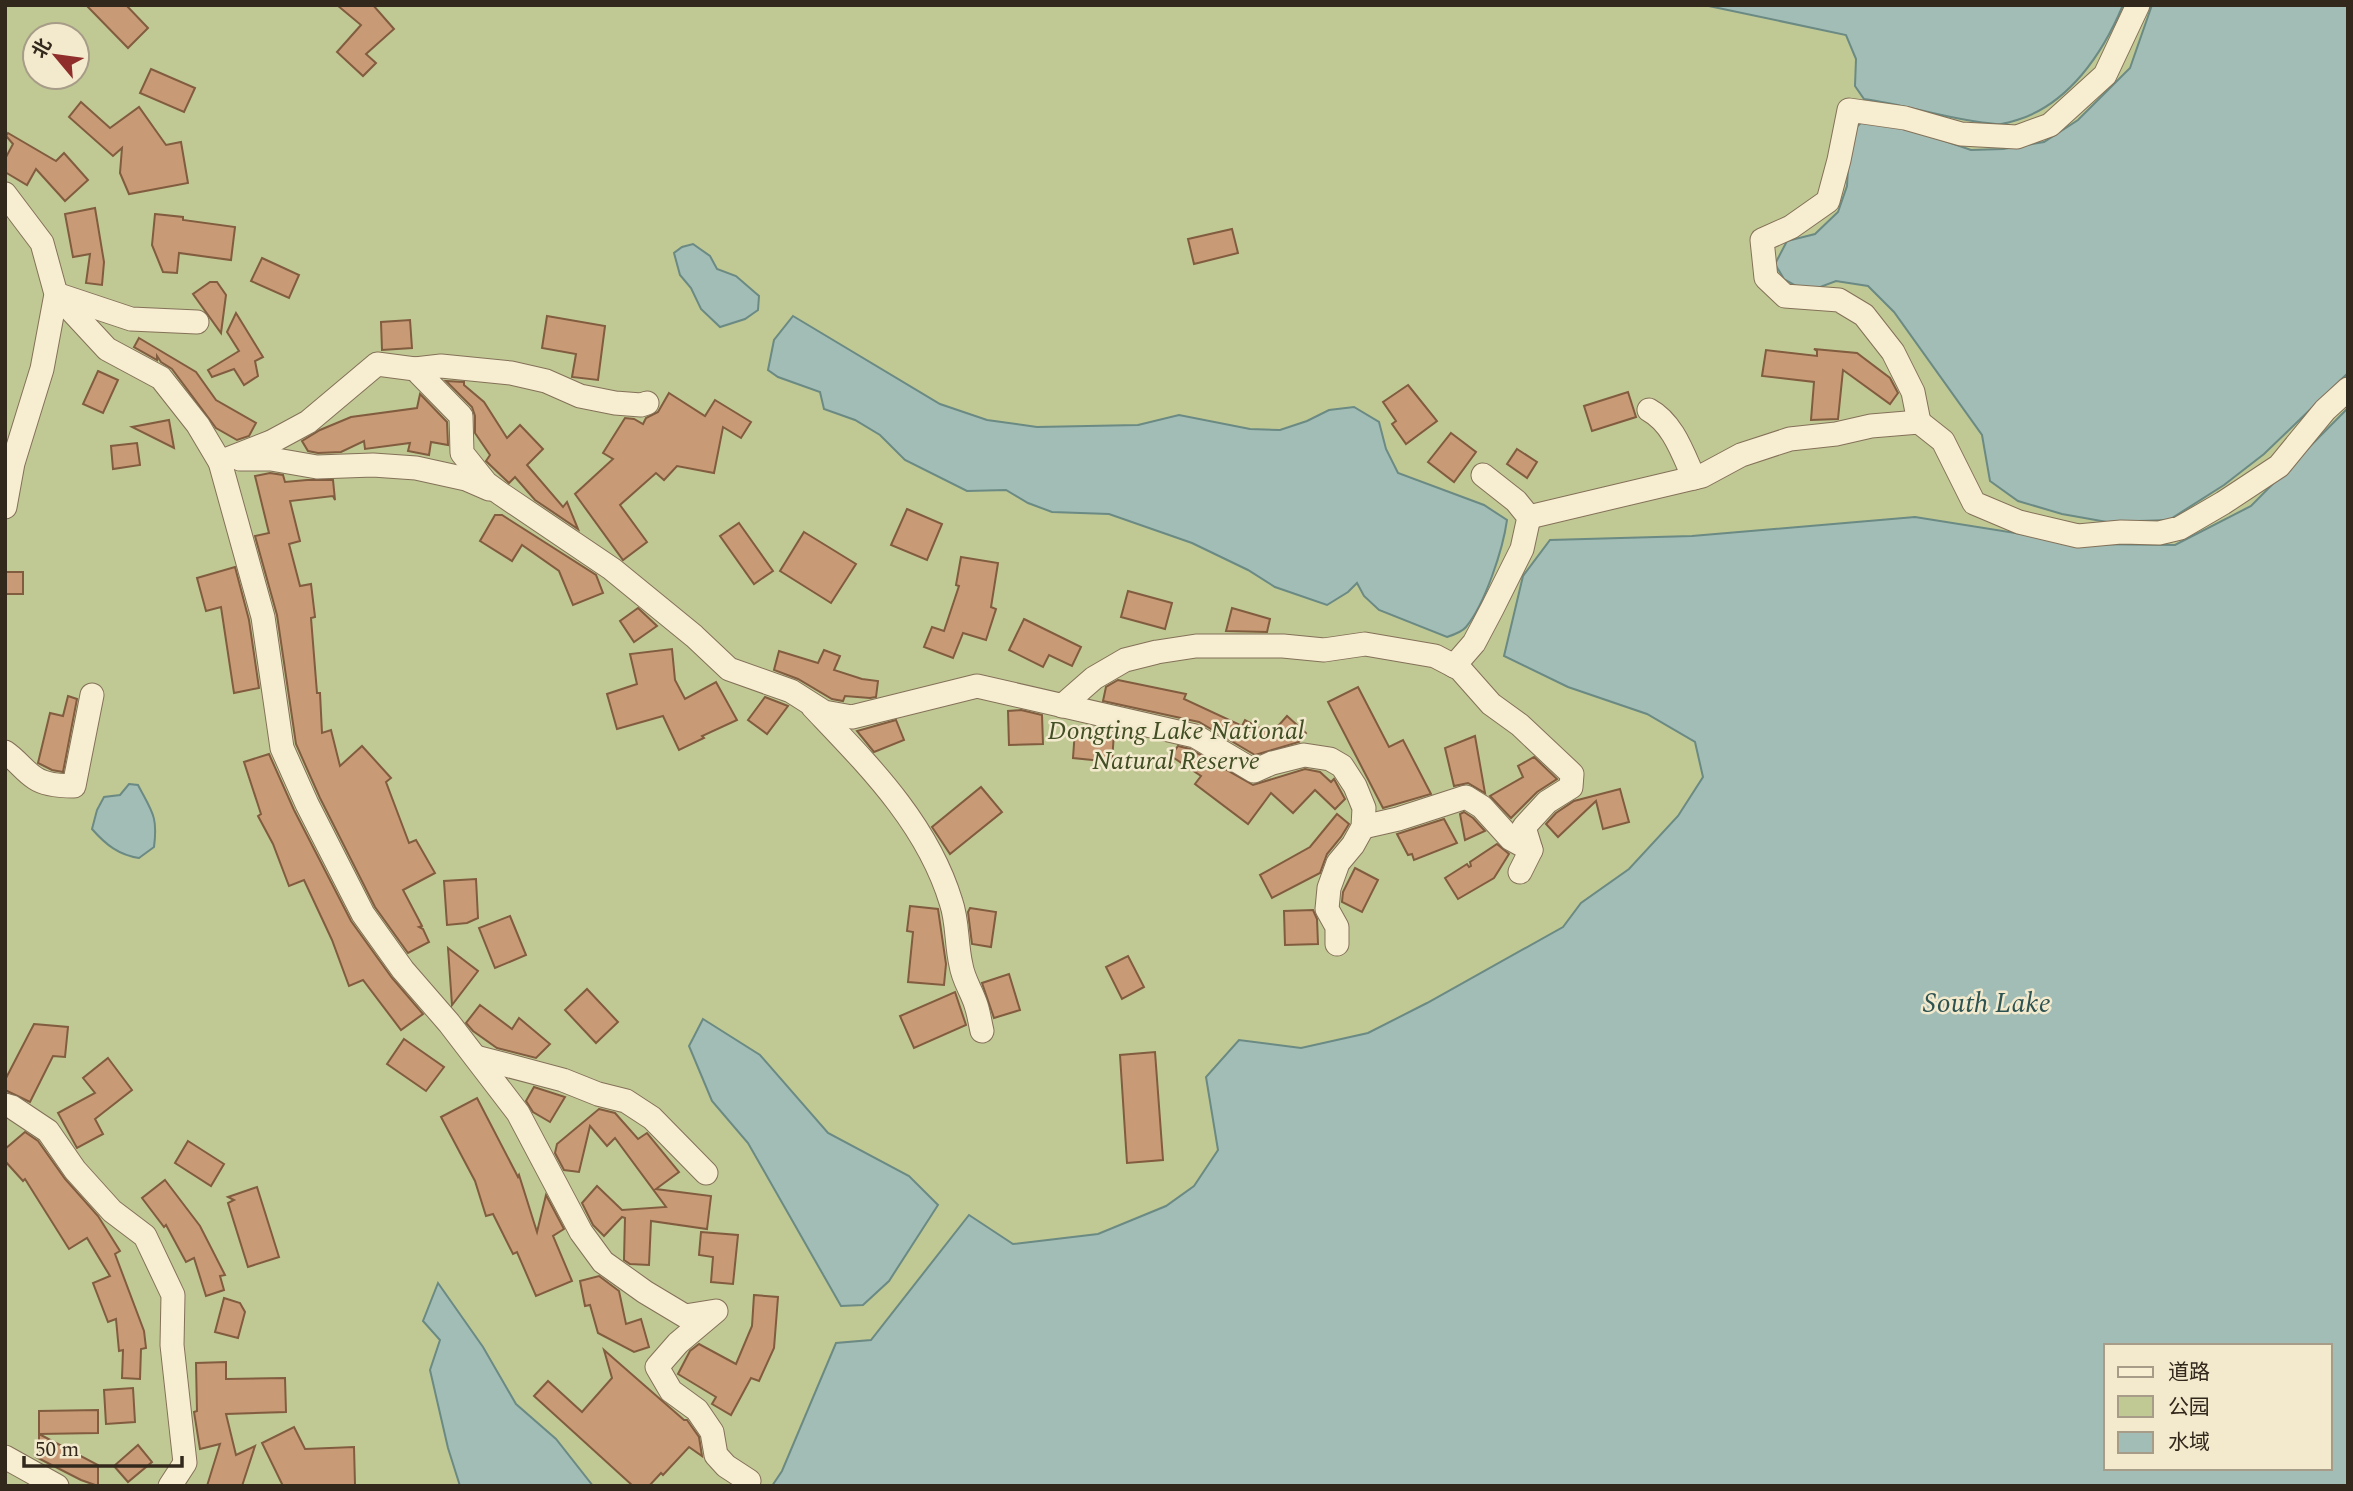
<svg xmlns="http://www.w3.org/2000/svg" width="2353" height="1491" font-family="Spectral,'Noto Sans SC',serif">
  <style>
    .green { fill: #c0c894; fill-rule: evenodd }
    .water { fill: #a2bdb6; stroke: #6a8a83; stroke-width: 2; fill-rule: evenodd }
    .building { fill: #c89b76; stroke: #815c3f; stroke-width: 2 }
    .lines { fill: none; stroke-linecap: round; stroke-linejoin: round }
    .street-casing { stroke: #837158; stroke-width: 25 }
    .street { stroke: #f7edd1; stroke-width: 23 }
    .labels { text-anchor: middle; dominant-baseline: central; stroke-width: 5; stroke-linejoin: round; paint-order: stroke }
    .park-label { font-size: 26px; font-style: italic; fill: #424e23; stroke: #f3eace }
    .water-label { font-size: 28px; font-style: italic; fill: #2c5251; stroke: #f3eace }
  </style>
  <rect width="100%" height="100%" fill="#ebe0bf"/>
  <path class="green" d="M5,5H2348V1486H5ZM35,35H77V77H35ZM2106,1346H2330V1468H2106Z"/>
  <g class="water">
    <path d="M1704,5H2123C2103,53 2069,104 2017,120C2010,122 2003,125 1996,124C1952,121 1909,105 1864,99L1855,86L1856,59L1846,35Z"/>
    <path d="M2152,5H2348V373L2264,454L2224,485L2169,520L2107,522L2062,514L2018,501L1990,481L1982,435L1894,312L1868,286L1836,281L1807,292L1784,279L1775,264L1787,241L1815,234L1838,212L1847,186L1850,133L1862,122L1898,125L1971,150L2003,149L2044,142L2078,120L2130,68Z"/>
    <path d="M693,244L710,256L717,269L736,276L759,296L758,310L745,319L720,327L701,309L691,288L680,275L674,253L682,247Z"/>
    <path d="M793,316L940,404L987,420L1037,427L1138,425L1179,415L1250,429L1280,430L1307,421L1329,410L1354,407L1379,422L1386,449L1398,473L1484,505L1507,520C1503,549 1485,604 1466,627C1462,632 1453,635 1447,637L1379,610L1364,596L1357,583L1348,592L1327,605L1275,587L1248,570L1192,543L1109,514L1052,512L1028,503L1006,490L967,491L905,460L880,435L855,420L824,409L820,392L778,377L768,370L774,340Z"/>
    <path d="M2348,408V1486H772L782,1471L836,1343L871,1340L969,1215L1013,1244L1098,1234L1166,1206L1194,1186L1218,1150L1206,1077L1239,1040L1301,1048L1368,1033L1427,1003L1563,927L1581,903L1629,869L1678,816L1703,777L1695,742L1647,714L1568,687L1504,656L1523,576L1550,540L1692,536L1915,517L2084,544L2175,545L2251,506ZM2106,1346H2330V1468H2106Z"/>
    <path d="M129,784L138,785C152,812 158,816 154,847L139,858C119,855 106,845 92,829L97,810L104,797L120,795Z"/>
    <path d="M703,1019L760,1055L828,1133L909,1176L938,1205L889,1281L863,1305L841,1306L748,1143L712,1101L689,1046Z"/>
    <path d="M438,1283L483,1347L516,1404L556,1439L593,1486H460L448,1448L430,1370L440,1340L423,1321Z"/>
  </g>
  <g class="building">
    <path d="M86,5H126L148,28L128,48Z"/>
    <path d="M337,5H373L394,29L366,54L376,63L363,76L337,52L361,25Z"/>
    <path d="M151,69L195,88L184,112L140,93Z"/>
    <path d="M81,102L110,128L139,107L166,145L181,142L188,183L129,194L120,173L122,148L113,156L69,117Z"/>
    <path d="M8,133L56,161L64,153L88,180L65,201L36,169L27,185L5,172V159L13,144L6,136Z"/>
    <path d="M95,208L104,262L102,285L86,283L90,254L73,257L65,214Z"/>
    <path d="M155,214L183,217V220L235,227L231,260L179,253L177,273L163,272L152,245Z"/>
    <path d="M1232,229L1238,253L1194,264L1188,239Z"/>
    <path d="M262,258L299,275L289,298L251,281Z"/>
    <path d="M210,282H217L226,295L221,333L193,294Z"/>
    <path d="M236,313L263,357L255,361L258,376L244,385L234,369L212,377L208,370L239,351L227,332Z"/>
    <path d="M547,316L605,326L598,380L572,377L576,354L542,348Z"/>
    <path d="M410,320L412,348L382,350L381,322Z"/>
    <path d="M139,338L196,372L216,400L256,423L249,436L237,440L216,428L172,369L161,362L157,356V360L134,347Z"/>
    <path d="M1814,349L1857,353L1890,378L1898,393L1890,404L1843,370L1838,419L1811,420L1814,382L1762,376L1766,350L1817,356V351Z"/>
    <path d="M98,371L118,380L103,413L83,404Z"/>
    <path d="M446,381L464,382V385L484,402L507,438L520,425L543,449L527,465L563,507L567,502L578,529L535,500L515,477L509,483L486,461L490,455L475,433V416L472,407Z"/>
    <path d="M1408,385L1437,421L1406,444L1392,424L1396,421L1383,402Z"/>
    <path d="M1628,392L1636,417L1592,431L1584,406Z"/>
    <path d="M669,393L705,416L715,400L751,422L741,438L723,427L714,473L677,466L664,480L656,473L620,505L647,542L623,560L575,494L613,459L603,453L625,418L634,419L643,424L646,418L658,412Z"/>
    <path d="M420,394L447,422L448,445L431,442L429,455L408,451L410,443L365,449L364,441L341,452L318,453L308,451L302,441L320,430L351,417L417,408Z"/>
    <path d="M169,420L174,448L132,427Z"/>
    <path d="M1451,433L1476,452L1454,482L1428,462Z"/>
    <path d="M137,443L140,465L113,469L111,446Z"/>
    <path d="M1517,449L1537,462L1527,478L1507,464Z"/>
    <path d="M270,473L283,475L285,482L307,480H333L335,500L333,496L290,501L300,541L289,544L300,586L311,584L315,617L311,618L317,693H320L322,733L331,730L340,766L362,746L391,778L386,782L409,843L416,840L435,873L403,890L422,926L419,927L423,929L429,942L408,953L375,907L320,798L296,744L277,615L255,536L269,533L255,476Z"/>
    <path d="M907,509L942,524L927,560L891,545Z"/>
    <path d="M495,515H502L596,575L603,593L573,605L559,571L522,545L512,561L480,541Z"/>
    <path d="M739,523L773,571L754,584L720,536Z"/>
    <path d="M804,532L856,564L831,603L780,571Z"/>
    <path d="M961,557L998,563L991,607L996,609L986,640L963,633L953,658L924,647L932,627L944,631L959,586L956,585Z"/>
    <path d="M235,567L249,620L259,688L234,693L221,607L206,611L197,578Z"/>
    <rect x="5" y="572" width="18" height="22"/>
    <path d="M1128,591L1172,603L1165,629L1121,617Z"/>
    <path d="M638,608L657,626L634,642L620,621Z"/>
    <path d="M1232,608L1270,619L1267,632L1226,631Z"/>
    <path d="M1024,619L1081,647L1072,666L1049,655L1043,667L1009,650Z"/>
    <path d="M672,649L675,680L685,699L716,682L737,720L702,736L704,738L679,750L663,716L617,729L607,694L637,684L630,654Z"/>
    <path d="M824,650L840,656L834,670L862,679L878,681L876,697L870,698L845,696L843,701L832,699L798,679L774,670L779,651L818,663Z"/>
    <path d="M1118,680L1186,694L1184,699L1242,726L1245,720L1271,734L1287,716L1306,733L1299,742L1255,755L1199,722L1103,701L1106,687Z"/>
    <path d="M1358,687L1389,747L1403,740L1431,794L1383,808L1328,702Z"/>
    <path d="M68,696L77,699L63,772L52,770L38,763L50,713L63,716Z"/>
    <path d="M765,697L788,706L767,734L748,720Z"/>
    <path d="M1021,710L1042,715L1043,744L1009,745L1008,711Z"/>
    <path d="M896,720L904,740L874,752L857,731Z"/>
    <path d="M1075,730L1114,733L1112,762L1073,758Z"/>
    <path d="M1475,736L1485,793L1468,783L1454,786L1445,748Z"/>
    <path d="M1178,746L1190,749L1253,785L1305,769L1320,772L1331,782L1334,779L1345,799L1335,809L1315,790L1293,813L1271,793L1248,824L1195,784L1201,776L1171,756Z"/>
    <path d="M269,754L294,810L351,921L392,978L423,1014L401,1030L363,980L349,986L332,940L304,880L289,886L273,844L258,816L261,814L244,762Z"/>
    <path d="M1534,757L1557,779L1537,792L1511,818L1490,796L1523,777L1518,766Z"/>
    <path d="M981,787L1002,812L950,854L932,827Z"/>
    <path d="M1620,789L1629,822L1603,829L1596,801L1558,837L1546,824L1556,813L1574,801Z"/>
    <path d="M1464,812L1473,818L1485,831L1465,840L1460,814Z"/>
    <path d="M1337,814L1349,824L1341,837L1327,854L1320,873L1272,898L1260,875L1310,847Z"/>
    <path d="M1444,819L1457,843L1414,860L1412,854L1408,855L1397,834Z"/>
    <path d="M1497,844L1509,854L1494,878L1458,899L1445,878L1467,864L1469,867L1471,866L1470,862Z"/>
    <path d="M1355,868L1378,880L1362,912L1342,902L1343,892Z"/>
    <path d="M476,879L478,918L467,923L447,925L444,881Z"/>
    <path d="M910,906L938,909L946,964L944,985L908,982L913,932L907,931Z"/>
    <path d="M970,908L996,912L991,947L972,944L968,912Z"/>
    <path d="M1313,910L1317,919L1318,944L1285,945L1284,911Z"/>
    <path d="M510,916L526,955L495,968L479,928Z"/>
    <path d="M448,948L478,971L452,1005Z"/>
    <path d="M1128,956L1144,987L1122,999L1106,967Z"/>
    <path d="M1009,974L1020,1010L994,1018L982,983Z"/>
    <path d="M587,989L618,1022L596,1043L565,1010Z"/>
    <path d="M955,992L966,1025L914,1048L900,1016Z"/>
    <path d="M480,1005L512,1029L519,1018L550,1044L536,1058L497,1048L473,1031L466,1023Z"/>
    <path d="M34,1024L68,1027L65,1057L53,1056L30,1102L5,1090V1080Z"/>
    <path d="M404,1039L444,1067L426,1091L387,1064Z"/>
    <path d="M1155,1052L1163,1160L1127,1163L1120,1055Z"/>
    <path d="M108,1058L132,1090L95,1119L103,1134L77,1148L58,1113L95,1093L83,1078Z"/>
    <path d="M534,1087L565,1097L550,1122L533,1112L526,1101Z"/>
    <path d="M477,1098L518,1177L519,1175L537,1232L546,1195L564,1229L553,1236L572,1281L536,1296L517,1252L513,1254L493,1214L486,1216L475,1181L441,1117Z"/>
    <path d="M599,1109L615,1113L638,1139L647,1133L679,1172L656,1189L711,1196L707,1229L651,1221L649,1265L630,1264L624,1260L625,1218L622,1217L604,1236L593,1225L582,1203L597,1186L622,1210L666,1207L615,1138L607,1146L590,1126L579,1172L564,1170L555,1153L557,1144Z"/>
    <path d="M25,1132L38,1141L65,1179L98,1216L120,1251L115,1254L144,1331L146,1348L141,1349L140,1379L122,1378L123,1350L119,1351L116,1319L108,1322L93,1283L110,1276L87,1238L69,1249L25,1179L23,1181L5,1161V1149Z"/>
    <path d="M188,1141L224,1164L211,1186L175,1163Z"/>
    <path d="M165,1180L200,1226L225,1275L220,1276L224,1290L206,1296L194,1258L186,1262L166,1225L164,1227L142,1198Z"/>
    <path d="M257,1187L279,1257L248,1267L228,1203L234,1200L228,1197Z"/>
    <path d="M701,1232L738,1235L733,1284L711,1282L713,1257L699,1255Z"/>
    <path d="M599,1276L619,1291L626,1324L641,1319L649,1347L634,1352L598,1333L590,1305L585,1306L580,1281Z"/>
    <path d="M754,1295L778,1297L774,1348L759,1381L751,1378L731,1415L712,1404L716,1397L678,1374L690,1351L699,1344L736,1364L752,1326Z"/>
    <path d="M224,1298L240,1303L245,1312L238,1338L215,1332Z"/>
    <path d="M604,1350L684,1420H687L699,1437L702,1456L689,1447L663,1475L661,1473L649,1486H633L534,1396L548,1381L582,1412L612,1378Z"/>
    <path d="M226,1362V1379L285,1378L286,1412L226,1414L236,1455L255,1446L242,1486H207L220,1444L200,1449L194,1412L197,1411L196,1363Z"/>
    <path d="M133,1388L135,1422L106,1424L104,1390Z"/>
    <path d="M98,1410V1433L39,1434V1411Z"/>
    <path d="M294,1427L305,1449L354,1447L355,1485L283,1486L262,1443Z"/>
    <path d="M39,1434L98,1465V1486L81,1480L36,1457L39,1451Z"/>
    <path d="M138,1445L152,1462L128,1482L114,1466Z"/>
  </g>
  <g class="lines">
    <defs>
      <g id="street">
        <path d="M5,194L42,243L56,294L42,369L13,463L5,507"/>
        <path d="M56,294L107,349L161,378L198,425L220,462L263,617L282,748L307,804L363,914L403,970L449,1023L518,1113L581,1232L603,1262L645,1292L685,1316L716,1311L678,1343L657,1367L671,1391L697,1410L712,1432L716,1455L726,1466L749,1481"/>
        <path d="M59,295L131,319L197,322"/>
        <path d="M415,369L441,366L511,373L546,381L580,396L615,403L641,405L647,403"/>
        <path d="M1649,410C1673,423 1683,454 1694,478"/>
        <path d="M1919,422L1913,392L1893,352L1864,315L1839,300L1785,296L1766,278L1762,240L1791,227L1828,201L1839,160L1849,110L1905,118L1961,134L2017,137L2050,125L2105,75L2138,5"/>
        <path d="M240,459H271L317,467L373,465L416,468L466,479L489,489"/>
        <path d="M220,462L271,442L308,422L377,364L415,369L461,416L462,453L486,483L501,494L612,569L694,636L729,669L791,691L824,712L852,717L977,686L1195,736L1254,771L1272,763L1304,755L1330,759L1342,766L1355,786L1364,808L1363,827L1353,845L1338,863L1329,888L1327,909L1337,927V944"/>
        <path d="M1529,517L1702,476L1741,455L1790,439L1836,434L1871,426L1919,422L1943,441L1974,503L2019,522L2078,536L2121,532L2159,533L2180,528L2223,503L2279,466L2325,410L2348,389"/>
        <path d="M1454,666L1474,643L1492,609L1522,549L1529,517L1516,501L1483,475"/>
        <path d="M1062,706L1094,678L1125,660L1157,652L1196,646H1283L1324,650L1365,644L1435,656L1460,669L1491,704L1520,725L1572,774L1571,787L1547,802L1524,827L1531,850L1520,872"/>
        <path d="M813,707C868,765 927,823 951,902C958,922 956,944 961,965C963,979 972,992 976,1005C979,1014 980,1023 982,1031"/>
        <path d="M5,752C17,760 24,771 35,778C45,785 63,786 74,786L92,695"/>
        <path d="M1363,827L1398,819L1466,797L1482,807L1511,839L1531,850"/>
        <path d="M476,1057L563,1080L598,1094L626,1101L652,1118L706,1173"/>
        <path d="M5,1105L12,1107L48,1131L75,1170L112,1211L145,1236L173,1295L172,1345L185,1463L170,1486"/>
        <path d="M5,1457L57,1486"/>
      </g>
    </defs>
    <use href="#street" class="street-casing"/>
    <use href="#street" class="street"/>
  </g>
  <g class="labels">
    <g class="park-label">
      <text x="1176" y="731">Dongting Lake National<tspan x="1176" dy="30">Natural Reserve</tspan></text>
    </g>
    <g class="water-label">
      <text x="1987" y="1003">South Lake</text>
    </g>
  </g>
  <rect width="2353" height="1491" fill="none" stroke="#33281c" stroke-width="14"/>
  <rect x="2104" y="1344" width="228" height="126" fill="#f3eace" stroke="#a69c87" stroke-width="2"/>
  <rect x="2118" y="1367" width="35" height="10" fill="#f7edd1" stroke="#a69c87" stroke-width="2"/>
  <text x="2168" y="1379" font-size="21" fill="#33281c">道路</text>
  <rect x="2118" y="1396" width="35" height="21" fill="#c0c894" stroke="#a69c87" stroke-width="2"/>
  <text x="2168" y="1414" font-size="21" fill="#33281c">公园</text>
  <rect x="2118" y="1432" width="35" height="21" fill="#a2bdb6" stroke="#a69c87" stroke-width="2"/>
  <text x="2168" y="1449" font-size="21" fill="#33281c">水域</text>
  <g transform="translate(56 56) rotate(299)"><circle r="33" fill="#f3eace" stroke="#a69c87" stroke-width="2"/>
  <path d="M0-5L12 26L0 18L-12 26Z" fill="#8f2e2b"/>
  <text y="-10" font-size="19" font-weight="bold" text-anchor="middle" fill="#33281c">北</text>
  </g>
  <path d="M24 1456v10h158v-10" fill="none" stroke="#33281c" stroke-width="3.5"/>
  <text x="35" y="1456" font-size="21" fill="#33281c" stroke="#f3eace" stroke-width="5" paint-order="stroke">50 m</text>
</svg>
